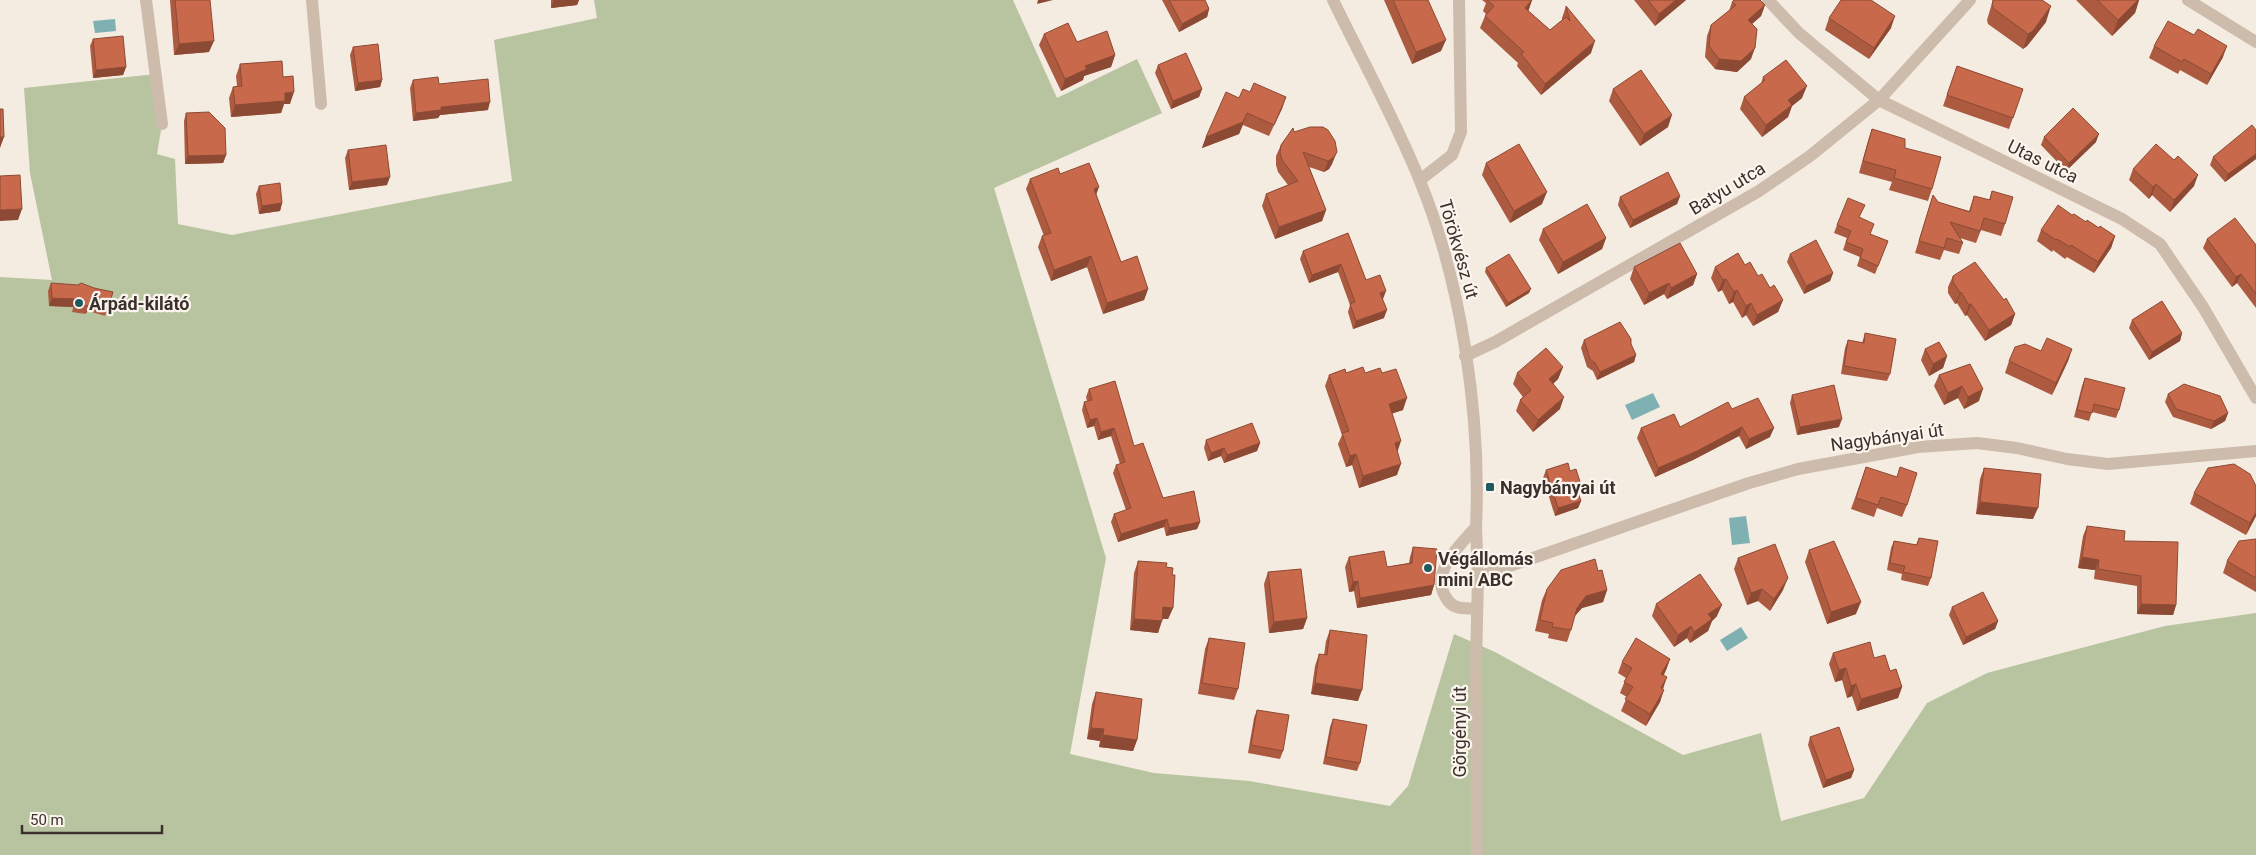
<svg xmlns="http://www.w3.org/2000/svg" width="2256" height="855" font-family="Roboto,sans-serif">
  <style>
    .green { fill: #b8c4a0; fill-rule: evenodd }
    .water { fill: #7fb0b2 }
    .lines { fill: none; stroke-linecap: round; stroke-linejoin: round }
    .minor { stroke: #cdbbac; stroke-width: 12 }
    .tertiary { stroke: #cdbbac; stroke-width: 12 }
    .wall { fill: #ac5a40 }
    .shaded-wall { fill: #8c4a34 }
    .building { fill: #c8694b; stroke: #8c4a34 }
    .poi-dot { fill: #1f5a5e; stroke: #fbf5ee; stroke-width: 2 }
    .labels { text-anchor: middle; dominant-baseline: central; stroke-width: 4.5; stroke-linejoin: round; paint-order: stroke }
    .street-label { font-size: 18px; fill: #3b302b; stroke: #fbf5ee }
    .poi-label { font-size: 18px; font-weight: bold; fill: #3b302b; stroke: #fbf5ee; text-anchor: start }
  </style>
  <rect width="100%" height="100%" fill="#f4ebe1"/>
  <path class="green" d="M594,0H1013L1057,98L1137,59L1162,113L994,188L1106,558L1070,754L1154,773L1249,781L1390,806L1408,786L1454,634L1495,652L1683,755L1761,733L1781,821L1864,798L1927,703L1987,673L2165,626L2256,613V855H0V277L52,280L30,173L24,88L156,74L162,124L157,154L175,159L178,224L232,235L512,181L494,40L597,18ZM110,300L105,316L88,311L85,314L72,311L73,307Z"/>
  <g class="water">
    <path d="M115,19L116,31L95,33L93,21Z"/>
    <path d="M1653,393L1660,407L1632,420L1625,405Z"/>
    <path d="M1746,516L1750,543L1732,545L1729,518Z"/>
    <path d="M1741,627L1748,638L1727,651L1720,640Z"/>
  </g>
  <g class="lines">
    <g class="minor">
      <path d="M146,0L162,124"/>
      <path d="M312,0L321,104"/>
      <path d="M1768,0L1799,33L1879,100L2122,219L2160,244L2203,307L2256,398"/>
      <path d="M2188,0L2256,42"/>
      <path d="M1420,180L1452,155L1461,132L1459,0"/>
      <path d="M1465,356L1495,342L1759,191L1810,156L1879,100L1970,0"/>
      <path d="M1476,527L1478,577L1476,662L1477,855"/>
      <path d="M1476,527C1462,543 1432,570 1444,594C1447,600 1450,605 1457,607C1463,609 1471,608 1477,609"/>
      <path d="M1478,577L1749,483L1798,469L1918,447L1977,443L2017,448L2067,459L2108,464L2256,451"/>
    </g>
    <path class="tertiary" d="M1333,0C1362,60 1395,119 1420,181C1462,284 1481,416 1476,527"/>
  </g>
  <g class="wall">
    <path d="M170,0H210L209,52L174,55Z"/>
    <path d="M551,0H579L577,5L551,8Z"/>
    <path d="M1162,0H1205L1209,9L1207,17L1179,32Z"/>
    <path d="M1384,0H1428L1441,51L1412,64Z"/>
    <path d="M1482,0H1532L1528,11L1550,30L1562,20V18L1566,6L1591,53L1541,95L1517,66L1518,63L1480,28L1485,16L1486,14L1483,11L1486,3Z"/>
    <path d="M1634,0H1686L1655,26Z"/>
    <path d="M1993,0L2046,22L2027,46L2023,49L1988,24L1987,20Z"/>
    <path d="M2076,0H2139L2135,13L2112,36Z"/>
    <path d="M1732,2L1765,5L1761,16L1752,24L1751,59L1737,72L1715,69L1705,57L1707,36L1711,25L1729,11Z"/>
    <path d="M1829,18L1891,28L1869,59L1825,30Z"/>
    <path d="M1044,34L1077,42L1115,55L1111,67L1084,76L1083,80L1061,91L1039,45Z"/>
    <path d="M93,39L126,67L123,75L93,78L90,46Z"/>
    <path d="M2154,46L2223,57L2207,85L2180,70L2178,74L2149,58Z"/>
    <path d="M353,47L382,80L380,87L355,91L350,55Z"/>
    <path d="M240,64L283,77L290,104H284L281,113L231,117L229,98L233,87L237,86L236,76Z"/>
    <path d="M1158,65L1202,89L1199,97L1171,109L1155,73Z"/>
    <path d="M1957,66L2023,89L2009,129L1943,106Z"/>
    <path d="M1763,77L1802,98L1792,106L1788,117L1762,137L1740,109L1744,97L1761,84Z"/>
    <path d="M413,80L488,110L440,115L438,118L413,121L410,88Z"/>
    <path d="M1613,89L1668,127L1640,146L1609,101Z"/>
    <path d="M1250,92L1286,97L1269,136L1243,125L1239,134L1202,148L1206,137L1239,98Z"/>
    <path d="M186,113L226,155L223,163L185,164L184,121Z"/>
    <path d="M1872,129L1932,189L1928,201L1889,190L1892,182L1859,173L1868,141Z"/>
    <path d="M2256,130V159L2225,182L2210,165L2213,157Z"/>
    <path d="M1294,132L1332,164L1329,169L1324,172L1309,167L1326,210L1322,221L1275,239L1262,206L1266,194L1288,185L1278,172L1276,165V156L1281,145Z"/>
    <path d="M2044,137L2096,142L2066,171L2041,145Z"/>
    <path d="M348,150L387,185L349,190L345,158Z"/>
    <path d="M1486,163L1542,204L1510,223L1482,175Z"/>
    <path d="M2133,169L2194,186L2170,212L2152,195L2149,199L2129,180Z"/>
    <path d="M1060,174L1096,194L1121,262L1148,289L1144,300L1103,314L1087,267L1051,281L1038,247L1042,236H1044L1026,189L1030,179Z"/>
    <path d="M259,186L282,203L280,211L259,214L256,194Z"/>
    <path d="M1992,191L2005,224L2001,236L1981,230L1976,243L1960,238L1963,243L1959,254L1944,250L1940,260L1915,253L1933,195L1938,202L1969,211L1974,196L1989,200Z"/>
    <path d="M1680,196L1677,204L1630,228L1618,205L1620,197Z"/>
    <path d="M2072,215L2115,236L2111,248L2094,273L2067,257L2065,259L2053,250L2052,252L2037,241L2041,230Z"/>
    <path d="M1860,217L1870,234L1888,241L1875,274L1857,266L1860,257L1843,250L1847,238L1834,233L1837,225Z"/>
    <path d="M1543,229L1606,238L1602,249L1558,274L1539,240Z"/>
    <path d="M1348,233L1366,280L1383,299L1384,318L1353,329L1348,312L1350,305L1338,272L1309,283L1300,259L1303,251Z"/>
    <path d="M2207,239L2256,245V308L2237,283L2232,287L2203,248Z"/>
    <path d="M1790,254L1833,273L1830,281L1804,294L1787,262Z"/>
    <path d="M1745,265L1783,300L1778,312L1753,326L1746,315L1742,318L1733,302L1729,304L1722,290L1718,292L1711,278L1715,267Z"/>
    <path d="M1634,267L1697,274L1693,285L1667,299L1664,294L1644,305L1630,279Z"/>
    <path d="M1486,268L1529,293L1506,307L1485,272Z"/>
    <path d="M1953,276L2015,314L2011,325L1985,341L1967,315L1965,316L1957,303L1955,304L1948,293V287Z"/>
    <path d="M51,283L108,308L105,316L88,311L85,314L72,312L73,307L49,306L48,291Z"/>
    <path d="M2132,320L2182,333L2180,341L2149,360L2129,328Z"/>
    <path d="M1865,333L1890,374L1887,381L1841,374L1845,348L1848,340L1862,343Z"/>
    <path d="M1584,340L1631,344L1636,355L1634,362L1597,380L1593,371L1587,367L1581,348Z"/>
    <path d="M1925,349L1947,356L1943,368L1929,376L1921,360Z"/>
    <path d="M2072,349L2068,361L2052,395L2005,373L2009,361L2041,351Z"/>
    <path d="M1970,364L1979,401L1964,409L1958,398L1944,405L1934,386L1939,375Z"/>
    <path d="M1563,367L1558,379L1553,384L1560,409L1533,432L1516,411L1520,400L1523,397L1513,384L1517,373Z"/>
    <path d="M1346,373H1382L1403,410L1392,413L1397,451V475L1359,488L1352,465L1346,467L1338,444L1342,435L1325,386L1329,375Z"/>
    <path d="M2085,378L2119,410L2116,418L2092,412L2089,421L2074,417L2082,386Z"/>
    <path d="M1089,389L1134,446L1163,498L1200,522L1197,529L1166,536L1164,527L1118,542L1111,522L1114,514L1126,510L1113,473L1116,465L1120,464L1111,436L1098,440L1094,426L1087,428L1082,410L1084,402L1087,401L1086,397Z"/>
    <path d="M2168,394L2228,413L2225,421L2211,429L2173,417L2165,402Z"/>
    <path d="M1792,395L1839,427L1797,435L1790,403Z"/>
    <path d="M1732,409L1770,437L1746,449L1739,436L1693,460L1655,477L1637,438L1641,428L1680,427Z"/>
    <path d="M1206,440L1260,443L1257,451L1224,463L1221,456L1208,461L1204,448Z"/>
    <path d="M1866,467L1907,505L1902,517L1877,508L1874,517L1851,509Z"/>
    <path d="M1984,468L2033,519L1976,514L1980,479Z"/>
    <path d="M1546,470L1578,493L1581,501L1578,508L1555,516L1543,478Z"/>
    <path d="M2194,493L2256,516L2246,535L2190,504Z"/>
    <path d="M2087,526L2124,541L2176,605L2173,615L2137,614V586L2094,579L2095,570L2078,568L2083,536Z"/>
    <path d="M1919,538L1931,578L1928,586L1901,580L1902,574L1887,570L1891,548L1894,541L1916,545Z"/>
    <path d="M2256,539V592L2223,573L2227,561Z"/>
    <path d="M1413,547L1434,585L1431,595L1357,608L1354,591L1349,592L1345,567L1349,557L1387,567L1409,563L1410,557Z"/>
    <path d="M1809,550L1856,614L1827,624L1805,562Z"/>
    <path d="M1738,558L1783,590L1770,611L1758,601L1747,605L1734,569Z"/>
    <path d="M1138,561L1166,567L1173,608L1168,619H1162L1158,633L1130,630L1134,573Z"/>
    <path d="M1598,571L1607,590L1603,602L1582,608L1574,617L1571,630L1567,642L1548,638L1549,634L1535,631L1542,600L1547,589Z"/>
    <path d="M1268,572L1307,618L1303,629L1269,633L1264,584Z"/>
    <path d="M1656,604L1717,616L1712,621L1708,631L1690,643L1687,638L1674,647L1652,616Z"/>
    <path d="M1952,607L1998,621L1995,629L1963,645L1949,615Z"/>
    <path d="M1330,630L1358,701L1311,694L1315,666L1319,654L1324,655L1326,641Z"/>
    <path d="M1209,638L1238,689L1234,700L1198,694L1205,649Z"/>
    <path d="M1833,653L1874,658L1890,671L1902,687L1898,698L1857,711L1852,696L1847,698L1842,680L1835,682L1829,664Z"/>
    <path d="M1670,659L1666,670L1664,675L1663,689L1660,702L1646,726L1621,711L1627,697L1620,693L1626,678L1618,673L1622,662Z"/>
    <path d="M1096,692L1137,740L1133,751L1099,747L1100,741L1087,739L1092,704Z"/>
    <path d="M1257,710L1283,751L1280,759L1248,753L1254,718Z"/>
    <path d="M1333,719L1360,763L1357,771L1323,764L1330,727Z"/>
    <path d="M1810,737L1854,770L1851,778L1823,788L1808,745Z"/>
  </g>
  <g class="shaded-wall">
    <path d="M554,0H579L577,5L551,8Z"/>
    <path d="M1038,0H1053L1037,4Z"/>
    <path d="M1532,0L1528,12L1525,8Z"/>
    <path d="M1676,0H1686L1655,26L1659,14Z"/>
    <path d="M2138,0H2139L2135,13L2112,36L2118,20Z"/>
    <path d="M1765,5L1761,16L1744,31L1748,20Z"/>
    <path d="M2051,6L2046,22L2027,46L2023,49L2028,34Z"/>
    <path d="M1209,9L1207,17L1179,32L1182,24Z"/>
    <path d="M1895,16L1891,28L1869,59L1874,48Z"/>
    <path d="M1446,40L1441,51L1412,64L1416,52Z"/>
    <path d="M214,41L209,52L174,55L179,44Z"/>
    <path d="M1595,41L1591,53L1541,95L1545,84Z"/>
    <path d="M2227,46L2223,57L2207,85L2211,74Z"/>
    <path d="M1755,48L1751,59L1737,72L1715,69L1719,59Z"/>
    <path d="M1115,55L1111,67L1084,76L1083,80L1061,91L1065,79L1085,66Z"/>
    <path d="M126,67L123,75L93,78L96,70Z"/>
    <path d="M382,80L380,87L355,91L358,83Z"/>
    <path d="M1807,86L1802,98L1792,106L1788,117L1762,137L1766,125L1788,100Z"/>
    <path d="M1202,89L1199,97L1171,109L1173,101Z"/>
    <path d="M294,92L290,104H284L281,113L231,117L235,105L285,93Z"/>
    <path d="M1286,97L1282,109L1269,136L1274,125Z"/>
    <path d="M490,102L488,110L440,115L438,118L413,121L416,113L441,107Z"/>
    <path d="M1247,113L1239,134L1202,148L1206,137Z"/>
    <path d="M1672,115L1668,127L1640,146L1644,134Z"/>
    <path d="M2099,134L2096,142L2066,171L2069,163Z"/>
    <path d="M0,137H4L0,148Z"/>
    <path d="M1337,152L1332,164L1329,169L1324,172L1328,161Z"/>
    <path d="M2256,154V159L2225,182L2228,174Z"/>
    <path d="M226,155L223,163L185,164L188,156Z"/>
    <path d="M2198,175L2194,186L2170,212L2174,200Z"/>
    <path d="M390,177L387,185L349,190L352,182Z"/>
    <path d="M2156,184L2152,195L2149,199L2153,187Z"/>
    <path d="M1099,187L1095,198L1094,189Z"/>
    <path d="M1547,192L1542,204L1510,223L1514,211Z"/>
    <path d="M1680,196L1677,204L1630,228L1633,220Z"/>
    <path d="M282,203L280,211L259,214L262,206Z"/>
    <path d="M22,209L18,220L0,221V210Z"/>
    <path d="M1326,210L1322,221L1275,239L1279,227Z"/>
    <path d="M2115,236L2111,248L2094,273L2098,262Z"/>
    <path d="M1606,238L1602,249L1558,274L1563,262Z"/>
    <path d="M1091,256L1087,267L1051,281L1054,270Z"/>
    <path d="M1341,264L1338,272L1309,283L1312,275Z"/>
    <path d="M1833,273L1830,281L1804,294L1806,286Z"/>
    <path d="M1697,274L1693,285L1667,299L1671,288Z"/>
    <path d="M2241,274L2237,283L2232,287L2236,277Z"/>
    <path d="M1726,279L1722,290L1718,292L1723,280Z"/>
    <path d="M1669,283L1664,294L1644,305L1649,293Z"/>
    <path d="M1148,289L1144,300L1103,314L1107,303Z"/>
    <path d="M1531,289L1529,293L1506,307L1508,303Z"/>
    <path d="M1737,290L1733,302L1729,304L1734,292Z"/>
    <path d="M1386,291L1383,299L1377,301L1380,293Z"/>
    <path d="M1961,292L1957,303L1955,304L1960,293Z"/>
    <path d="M52,298L76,299L73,307L49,306Z"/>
    <path d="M1783,300L1778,312L1753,326L1757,315Z"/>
    <path d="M90,303L88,311L85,314L88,306Z"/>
    <path d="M1751,303L1746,315L1742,318L1746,306Z"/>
    <path d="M1971,304L1967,315L1965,316L1969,305Z"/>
    <path d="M1387,310L1384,318L1353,329L1356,321Z"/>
    <path d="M2015,314L2011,325L1985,341L1989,330Z"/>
    <path d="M2182,333L2180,341L2149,360L2152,352Z"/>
    <path d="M2072,349L2068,361L2052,395L2056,383Z"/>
    <path d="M1636,355L1634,362L1597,380L1600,372Z"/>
    <path d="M1947,356L1943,368L1929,376L1933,364Z"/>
    <path d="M1563,367L1558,379L1545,391L1549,379Z"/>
    <path d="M1962,386L1958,398L1944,405L1948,393Z"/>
    <path d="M1983,389L1979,401L1964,409L1968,397Z"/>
    <path d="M1564,397L1560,409L1533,432L1538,420Z"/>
    <path d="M1407,398L1403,410L1385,416L1389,404Z"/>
    <path d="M2228,413L2225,421L2211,429L2214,421Z"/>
    <path d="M1097,418L1094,426L1087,428L1090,420Z"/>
    <path d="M1842,419L1839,427L1797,435L1800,427Z"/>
    <path d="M1742,427L1739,436L1693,460L1655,477L1658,468Z"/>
    <path d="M1114,428L1111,436L1098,440L1101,432Z"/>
    <path d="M1774,428L1770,437L1746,449L1749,439Z"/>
    <path d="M1401,441L1397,453L1395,443Z"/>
    <path d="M1260,443L1257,451L1224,463L1227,455Z"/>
    <path d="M1224,448L1221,456L1208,461L1211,453Z"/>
    <path d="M1356,454L1352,465L1346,467L1350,456Z"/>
    <path d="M1401,464L1397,475L1359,488L1363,476Z"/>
    <path d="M1581,485L1579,493L1576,487Z"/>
    <path d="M1581,501L1578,508L1555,516L1558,508Z"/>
    <path d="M1980,502L2038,508L2033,519L1976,514Z"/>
    <path d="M2256,512V516L2246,535L2250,523Z"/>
    <path d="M1167,519L1164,527L1118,542L1121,534Z"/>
    <path d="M1200,522L1197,529L1166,536L1169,528Z"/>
    <path d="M2082,557L2099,560L2095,570L2078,568Z"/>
    <path d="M1788,578L1783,590L1770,611L1774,599Z"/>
    <path d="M1358,581L1354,591L1349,592L1353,582Z"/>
    <path d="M1434,585L1431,595L1357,608L1360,598Z"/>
    <path d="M1762,589L1758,601L1747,605L1751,593Z"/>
    <path d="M1607,590L1603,602L1582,608L1572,619L1577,608L1586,596Z"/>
    <path d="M1861,602L1856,614L1827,624L1831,612Z"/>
    <path d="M2141,604L2176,605L2173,615L2137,614Z"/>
    <path d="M1722,605L1717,616L1712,621L1708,631L1690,643L1694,632L1708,614Z"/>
    <path d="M1163,607L1173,608L1168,619L1159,618Z"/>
    <path d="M1307,618L1303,629L1269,633L1274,622Z"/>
    <path d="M1134,619L1162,621L1158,633L1130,630Z"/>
    <path d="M1998,621L1995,629L1963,645L1966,637Z"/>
    <path d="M1691,626L1687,638L1674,647L1678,635Z"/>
    <path d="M1670,659L1666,670L1657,685L1661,674Z"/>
    <path d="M1846,668L1842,680L1835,682L1839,670Z"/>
    <path d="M1667,677L1663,689L1656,700L1661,688Z"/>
    <path d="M1315,683L1362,690L1358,701L1311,694Z"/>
    <path d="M1856,684L1852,696L1847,698L1851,686Z"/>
    <path d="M1902,687L1898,698L1857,711L1861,699Z"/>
    <path d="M1664,690L1660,702L1646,726L1650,714Z"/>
    <path d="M1091,728L1104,729L1100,741L1087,739Z"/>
    <path d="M1103,735L1137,740L1133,751L1099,747Z"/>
    <path d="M1854,770L1851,778L1823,788L1826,780Z"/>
  </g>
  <g class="building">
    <path d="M175,0H210L214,41L179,44Z"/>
    <path d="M1169,0H1205L1209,9L1182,24Z"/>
    <path d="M1393,0H1428L1446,40L1416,52Z"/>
    <path d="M1487,0H1532L1525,8L1550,30L1566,17L1570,21L1566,6L1595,41L1545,84L1521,54L1524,52L1485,16L1494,6Z"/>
    <path d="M1648,0H1676L1659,14Z"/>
    <path d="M1734,0H1760L1765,5L1748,20L1757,29L1755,48L1741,61L1719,59L1709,46L1711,25L1736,5L1732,2Z"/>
    <path d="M1841,0H1871L1895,16L1874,48L1829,18Z"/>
    <path d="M1993,0H2042L2051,6L2033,31L2028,34L1994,9L1992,5Z"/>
    <path d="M2097,0H2138L2118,20Z"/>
    <path d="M2168,21L2194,35L2198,29L2227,46L2211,74L2184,59L2182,62L2154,46Z"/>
    <path d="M1068,23L1077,42L1107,31L1115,55L1085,66L1087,69L1065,79L1044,34Z"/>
    <path d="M123,36L126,67L96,70L93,39Z"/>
    <path d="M378,44L382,80L358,83L353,47Z"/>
    <path d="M1186,53L1202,89L1173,101L1158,65Z"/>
    <path d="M1786,60L1807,86L1788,100L1792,105L1766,125L1744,97L1765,80L1763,77Z"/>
    <path d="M282,61L283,77L293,76L294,92L285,93V101L235,105L233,87L242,86L240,64Z"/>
    <path d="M1957,66L2023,89L2013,118L1947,95Z"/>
    <path d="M1641,70L1672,115L1644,134L1613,89Z"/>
    <path d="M438,77L439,84L488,79L490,102L441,107V110L416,113L413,80Z"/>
    <path d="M1254,83L1286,97L1274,125L1247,113L1243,122L1206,137L1226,92L1239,98L1243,89L1250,92Z"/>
    <path d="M2073,108L2099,134L2069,163L2044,137Z"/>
    <path d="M0,109H3L4,137H0Z"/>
    <path d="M209,112L225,128L226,155L188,156L186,113Z"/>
    <path d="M2252,125L2256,130V154L2228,174L2213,157Z"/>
    <path d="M1310,127H1323L1328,130L1335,141L1337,152L1333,158L1328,161L1303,152L1326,210L1279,227L1266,194L1298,181L1282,160L1280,153L1281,145L1293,128L1294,132Z"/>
    <path d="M1872,129L1905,139V148L1941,157L1932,189L1894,178L1896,170L1863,161Z"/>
    <path d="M1519,144L1547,192L1514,211L1486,163Z"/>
    <path d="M2156,144L2174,160L2178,156L2198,175L2174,200L2156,184L2153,187L2133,169Z"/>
    <path d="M386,145L390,177L352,182L348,150Z"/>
    <path d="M1089,163L1099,187L1094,189L1121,262L1137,256L1148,289L1107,303L1091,256L1054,270L1042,236L1051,233L1030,179L1058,168L1060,174Z"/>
    <path d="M1668,172L1680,196L1633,220L1620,197Z"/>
    <path d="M20,175L22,209L0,210V176Z"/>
    <path d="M280,183L282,203L262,206L259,186Z"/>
    <path d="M1992,191L2013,197L2005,224L1984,218L1980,231L1950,222L1963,243L1947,238L1944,248L1919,241L1933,195L1938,202L1970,212L1974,196L1990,200Z"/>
    <path d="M1848,198L1865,205L1859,217L1874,224L1870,234L1888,241L1878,266L1860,258L1863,249L1846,242L1851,231L1837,225Z"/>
    <path d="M1587,204L1606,238L1563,262L1543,229Z"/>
    <path d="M2058,205L2072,215L2074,214L2086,222L2087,220L2099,228L2100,226L2115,236L2098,262L2071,245L2070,247L2057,239L2056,240L2041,230Z"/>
    <path d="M2235,218L2256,245V294L2241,274L2236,277L2207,239Z"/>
    <path d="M1348,233L1366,280L1380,275L1386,291L1380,293L1387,310L1356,321L1350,304L1355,302L1341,264L1312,275L1303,251Z"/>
    <path d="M1816,240L1833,273L1806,286L1790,254Z"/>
    <path d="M1680,243L1697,274L1671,288L1669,283L1649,293L1634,267Z"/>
    <path d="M1738,253L1745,265L1750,262L1758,276L1762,274L1770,288L1774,285L1783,300L1757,315L1751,303L1746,306L1737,290L1734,292L1726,279L1723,280L1715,267Z"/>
    <path d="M1509,254L1531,289L1508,303L1486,268Z"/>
    <path d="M1975,262L2004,300L2006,298L2015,314L1989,330L1971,304L1969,305L1961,292L1960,293L1953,282V276Z"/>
    <path d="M51,283L78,285L81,283L94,288L113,292L108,308L90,303L88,306L74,304L76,299L52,298Z"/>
    <path d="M2162,301L2182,333L2152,352L2132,320Z"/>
    <path d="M1620,322L1631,339V344L1636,355L1600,372L1595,363L1590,359L1584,340Z"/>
    <path d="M1865,333L1896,339L1890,374L1844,366L1848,340L1864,343Z"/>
    <path d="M2047,338L2072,349L2056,383L2009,361L2015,347L2025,344L2041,351Z"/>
    <path d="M1939,342L1947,356L1933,364L1925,349Z"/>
    <path d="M1546,348L1563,367L1549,379L1564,397L1538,420L1520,400L1531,390L1517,373Z"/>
    <path d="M1970,364L1983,389L1968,397L1962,386L1948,393L1939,375Z"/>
    <path d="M1363,367L1365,373L1380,368L1382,373L1396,369L1407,398L1389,404L1401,441L1395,443L1401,464L1363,476L1356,454L1350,456L1342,433L1349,431L1329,375L1345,369L1346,373Z"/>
    <path d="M2085,378L2125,388L2119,410L2094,404L2092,413L2077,410Z"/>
    <path d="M1115,381L1134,446L1143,443L1163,498L1194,491L1200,522L1169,528L1167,519L1121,534L1114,514L1131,508L1116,465L1125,462L1114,428L1101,432L1097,418L1090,420L1084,402L1092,400L1089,389Z"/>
    <path d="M2184,384L2220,396L2228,413L2214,421L2176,409L2168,394Z"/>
    <path d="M1834,385L1842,419L1800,427L1792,395Z"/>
    <path d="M1758,398L1774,428L1749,439L1742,427L1697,451L1658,468L1641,428L1674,414L1680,427L1728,402L1732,409Z"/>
    <path d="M1252,423L1260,443L1227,455L1224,448L1211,453L1206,440Z"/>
    <path d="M1568,463L1570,471L1576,469L1581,485L1576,487L1581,501L1558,508L1546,470Z"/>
    <path d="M2234,464L2250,474L2256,486V512L2250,523L2194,493L2208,468Z"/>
    <path d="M1866,467L1897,477L1900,467L1917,473L1907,505L1881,497L1878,505L1856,498Z"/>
    <path d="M1984,468L2041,474L2038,508L1980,502Z"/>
    <path d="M2087,526L2125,531L2124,541L2178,542L2176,605L2141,604V576L2098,569L2099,560L2082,557Z"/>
    <path d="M1919,538L1938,541L1931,578L1903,572L1905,566L1890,563L1894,541L1917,545Z"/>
    <path d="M2256,539V578L2227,561L2239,541Z"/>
    <path d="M1834,541L1861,602L1831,612L1809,550Z"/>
    <path d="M1775,544L1788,578L1774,599L1762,589L1751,593L1738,558Z"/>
    <path d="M1413,547L1437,549L1434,585L1360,598L1358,581L1353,582L1349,557L1384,551L1387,567L1412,563Z"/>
    <path d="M1595,559L1598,571L1602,570L1607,590L1586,596L1577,608L1571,630L1552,627L1553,623L1540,620L1547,589L1561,570Z"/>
    <path d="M1138,561L1167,563L1166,567L1173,568L1172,575H1175L1173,608L1163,607L1162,621L1134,619Z"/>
    <path d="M1301,569L1307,618L1274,622L1268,572Z"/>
    <path d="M1700,574L1722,605L1708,614L1712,619L1694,632L1691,626L1678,635L1656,604Z"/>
    <path d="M1983,592L1998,621L1966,637L1952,607Z"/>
    <path d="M1330,630L1367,635L1362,690L1315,683L1319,654L1327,655Z"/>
    <path d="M1209,638L1245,643L1238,689L1202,683Z"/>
    <path d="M1636,638L1670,659L1661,674L1667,677L1661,688L1664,690L1650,714L1625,699L1633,687L1624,682L1632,668L1622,662Z"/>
    <path d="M1870,642L1874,658L1885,655L1890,671L1896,669L1902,687L1861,699L1856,684L1851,686L1846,668L1839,670L1833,653Z"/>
    <path d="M1096,692L1142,699L1137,740L1103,735L1104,729L1091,728Z"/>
    <path d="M1257,710L1289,715L1283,751L1251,745Z"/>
    <path d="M1333,719L1367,725L1360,763L1326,757Z"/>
    <path d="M1839,727L1854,770L1826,780L1810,737Z"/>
  </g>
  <g class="poi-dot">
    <circle cx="79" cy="303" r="5"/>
    <rect x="1485" y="482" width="10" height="10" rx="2.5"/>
    <circle cx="1428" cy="568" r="5"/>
  </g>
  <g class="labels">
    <g class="street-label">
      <text transform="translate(2043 161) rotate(26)">Utas utca</text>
      <text transform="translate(1727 188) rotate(-31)">Batyu utca</text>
      <text transform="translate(1459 249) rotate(74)">Törökvész út</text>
      <text transform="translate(1887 437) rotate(-8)">Nagybányai út</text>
      <text transform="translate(1459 732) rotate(-90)">Görgényi út</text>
    </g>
    <g class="poi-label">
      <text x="89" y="303">Árpád-kilátó</text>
      <text x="1500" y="487">Nagybányai út</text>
      <text x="1438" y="558">Végállomás<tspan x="1438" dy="21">mini ABC</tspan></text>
    </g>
  </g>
  <path d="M22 825v8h140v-8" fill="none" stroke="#3b302b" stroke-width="2.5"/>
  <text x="30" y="825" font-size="15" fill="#3b302b" stroke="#fbf5ee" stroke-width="4" paint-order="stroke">50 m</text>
</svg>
